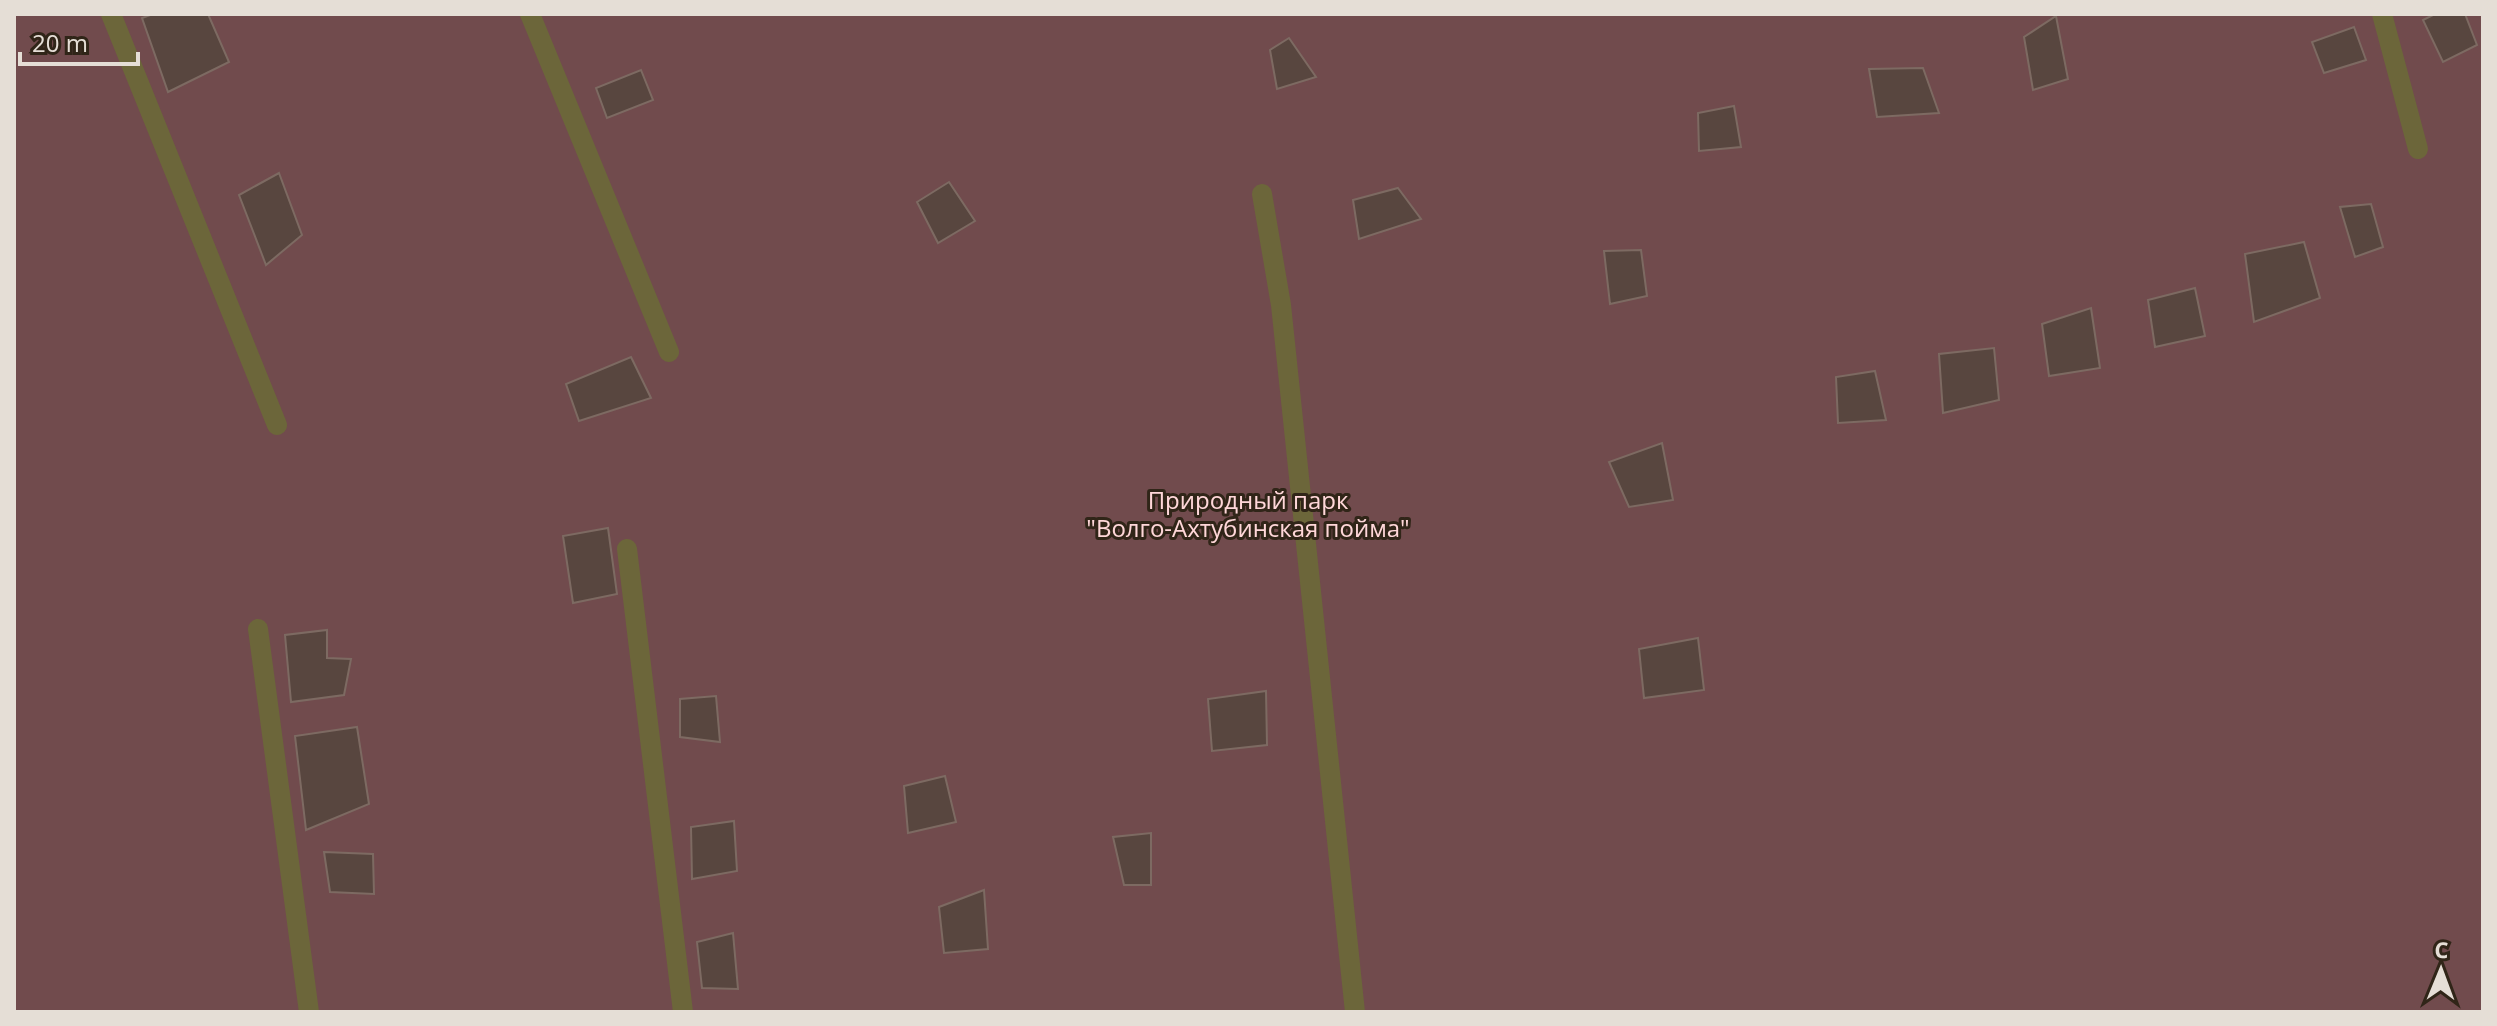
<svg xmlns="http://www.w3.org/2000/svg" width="2497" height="1026" font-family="'Open Sans',sans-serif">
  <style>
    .green { fill: #714b4d }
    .building { fill: #58463f; stroke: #7d6a62; stroke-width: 2 }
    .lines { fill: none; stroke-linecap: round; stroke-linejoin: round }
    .minor { stroke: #6c663a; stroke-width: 20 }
    .labels { text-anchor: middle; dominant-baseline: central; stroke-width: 6; stroke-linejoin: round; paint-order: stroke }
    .park-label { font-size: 24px; fill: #ffd7d9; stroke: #302518 }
  </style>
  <rect width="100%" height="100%" fill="#3a2f22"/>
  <rect class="green" x="14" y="14" width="2469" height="998"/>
  <g class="building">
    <path d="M153,14H208L229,62L168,92L142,18Z"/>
    <path d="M2435,14H2465L2477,45L2443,62L2423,20Z"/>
    <path d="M2056,16L2068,79L2033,90L2024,37Z"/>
    <path d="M2354,27L2366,60L2324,73L2312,42Z"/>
    <path d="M1289,38L1316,77L1277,89L1270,50Z"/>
    <path d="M1923,68L1939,113L1877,117L1869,69Z"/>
    <path d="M641,70L653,100L607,118L596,88Z"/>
    <path d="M1734,106L1741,147L1699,151L1698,113Z"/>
    <path d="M279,173L302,235L266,265L239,195Z"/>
    <path d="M949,182L975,221L938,243L917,202Z"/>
    <path d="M1398,188L1421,219L1359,239L1353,200Z"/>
    <path d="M2371,204L2383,247L2355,257L2340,207Z"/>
    <path d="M2304,242L2320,298L2254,322L2245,254Z"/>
    <path d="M1641,250L1647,296L1610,304L1604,251Z"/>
    <path d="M2195,288L2205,336L2155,347L2148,300Z"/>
    <path d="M2091,308L2100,368L2049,376L2042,324Z"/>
    <path d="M1994,348L1999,400L1943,413L1939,354Z"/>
    <path d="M631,357L651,398L579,421L566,384Z"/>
    <path d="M1875,371L1886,420L1838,423L1836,377Z"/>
    <path d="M1662,443L1673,500L1629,507L1609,462Z"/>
    <path d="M608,528L617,594L573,603L563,536Z"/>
    <path d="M327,630V658L351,659L344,695L291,702L285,635Z"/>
    <path d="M1698,638L1704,690L1644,698L1639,649Z"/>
    <path d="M1266,691L1267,745L1212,751L1208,699Z"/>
    <path d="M716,696L720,742L680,737V699Z"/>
    <path d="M357,727L369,804L306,830L295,736Z"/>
    <path d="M945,776L956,822L908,833L904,786Z"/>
    <path d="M734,821L737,871L692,879L691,827Z"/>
    <path d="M1151,833V885H1124L1113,837Z"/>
    <path d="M324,852L373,854L374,894L330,892Z"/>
    <path d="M984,890L988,949L944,953L939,907Z"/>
    <path d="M733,933L738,989L702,988L697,942Z"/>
  </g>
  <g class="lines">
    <g class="minor">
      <path d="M111,14L277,425"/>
      <path d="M530,14L669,352"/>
      <path d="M2382,14L2418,149"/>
      <path d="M1262,194L1281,305L1355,1012"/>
      <path d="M627,549L683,1012"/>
      <path d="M258,629L309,1012"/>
    </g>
  </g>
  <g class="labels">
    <g class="park-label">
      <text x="1248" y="499">Природный парк<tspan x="1248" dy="28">"Волго-Ахтубинская пойма"</tspan></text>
    </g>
  </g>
  <rect width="2497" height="1026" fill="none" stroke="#e5ded6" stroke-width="32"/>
  <g transform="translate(2441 970) rotate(1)" stroke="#302518" stroke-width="6" paint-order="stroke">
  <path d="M0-6L14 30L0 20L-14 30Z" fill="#e5ded6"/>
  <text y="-12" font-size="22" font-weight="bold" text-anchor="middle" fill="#e5ded6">С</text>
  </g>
  <path d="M20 52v12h118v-12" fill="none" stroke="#e5ded6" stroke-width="4"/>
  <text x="32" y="52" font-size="24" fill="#e5ded6" stroke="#302518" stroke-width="6" paint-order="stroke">20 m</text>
</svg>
